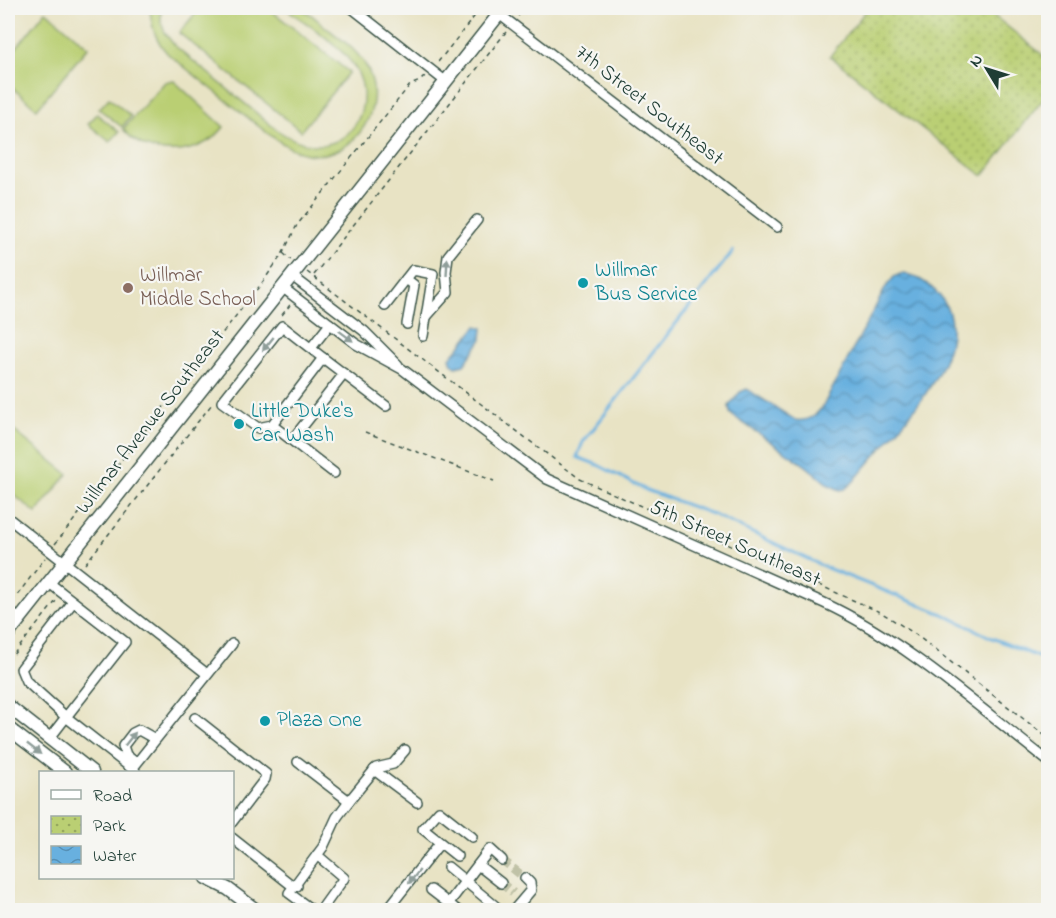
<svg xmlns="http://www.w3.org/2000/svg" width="1056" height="918" font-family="'Indie Flower',sans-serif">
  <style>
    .grass { fill: #bacf73; stroke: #6c8654; stroke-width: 1.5 }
    .park { fill: url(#park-dots); stroke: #6c8654; stroke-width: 1.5 }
    .water { fill: url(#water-waves); stroke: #44768a; stroke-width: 1.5 }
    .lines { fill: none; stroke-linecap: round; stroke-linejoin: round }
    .stream { stroke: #68b0df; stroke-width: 3 }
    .minor-tunnel { stroke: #c0c2a7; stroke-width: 9; stroke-dasharray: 9 4.5; stroke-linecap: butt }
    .minor-casing { stroke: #3d564a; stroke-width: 12 }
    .major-casing { stroke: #3d564a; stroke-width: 15 }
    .path { stroke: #3d564a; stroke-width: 1.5; stroke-dasharray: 4.5 4.5; stroke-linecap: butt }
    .minor { stroke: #fff; stroke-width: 9 }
    .major { stroke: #fff; stroke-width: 12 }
    .oneway { fill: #8f9e9a }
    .culture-dot { fill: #0f9aa8; stroke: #f6f6f2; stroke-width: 2 }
    .education-dot { fill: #8d6e63; stroke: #f6f6f2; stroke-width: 2 }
    .labels { text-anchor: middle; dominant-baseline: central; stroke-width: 4.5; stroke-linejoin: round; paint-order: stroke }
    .street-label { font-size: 21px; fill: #1f3d34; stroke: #f6f6f2 }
    .culture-label { font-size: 21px; fill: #0d838f; stroke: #f6f6f2; text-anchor: start }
    .education-label { font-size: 21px; fill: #785e54; stroke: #f6f6f2; text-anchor: start }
  </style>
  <defs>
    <pattern id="park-dots" width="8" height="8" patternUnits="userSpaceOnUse" patternTransform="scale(1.5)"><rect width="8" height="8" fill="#bacf73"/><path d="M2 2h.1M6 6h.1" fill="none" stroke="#97a95f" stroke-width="1.8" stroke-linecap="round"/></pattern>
    <pattern id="water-waves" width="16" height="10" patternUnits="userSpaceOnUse" patternTransform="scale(1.5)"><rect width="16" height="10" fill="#68b0df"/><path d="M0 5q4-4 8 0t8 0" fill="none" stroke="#5590b6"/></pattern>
  </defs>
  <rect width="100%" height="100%" fill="#f6f6f2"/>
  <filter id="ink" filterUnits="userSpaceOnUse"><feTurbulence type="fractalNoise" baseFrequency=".0167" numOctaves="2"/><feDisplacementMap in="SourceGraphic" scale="12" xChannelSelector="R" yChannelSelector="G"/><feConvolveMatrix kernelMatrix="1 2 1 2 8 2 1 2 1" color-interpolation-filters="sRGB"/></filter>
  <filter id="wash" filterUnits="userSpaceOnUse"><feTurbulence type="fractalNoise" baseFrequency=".008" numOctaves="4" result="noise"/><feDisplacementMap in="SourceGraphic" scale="24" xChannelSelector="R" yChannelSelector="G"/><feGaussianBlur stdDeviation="1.35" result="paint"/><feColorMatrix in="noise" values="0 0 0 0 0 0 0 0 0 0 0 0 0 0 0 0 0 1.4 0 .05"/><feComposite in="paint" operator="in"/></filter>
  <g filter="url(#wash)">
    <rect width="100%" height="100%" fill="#e8e3c4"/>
    <g class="grass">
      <path d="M150,8H161V22L165,33L174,45L277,130C293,141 315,150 334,142C363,130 371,93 355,68C341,45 307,24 285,8C308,7 312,16 328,29C344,41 361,53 369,72C387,114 348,165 303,153C291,150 281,142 271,136L168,54C155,40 151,26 150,8Z"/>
      <path d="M200,8H268L349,72L301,131L179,33Z"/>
      <path d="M46,11L88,47L37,109L8,84V58Z"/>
      <path d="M173,80L224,127C200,158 147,160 123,129L165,82Z"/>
      <path d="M109,98L131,116L122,127L99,109Z"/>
      <path d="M97,114L119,132L110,142L88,124Z"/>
      <path d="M8,426L68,474L36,513L8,490Z"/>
    </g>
    <path class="park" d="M868,8H984L1048,59V93L983,176L830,56Z"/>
    <g class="water">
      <path d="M900,274C916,274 929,284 939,295C986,350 886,439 854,481L845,489L840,490L829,485L806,466L733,416L730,413L729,406L740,392L747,389L795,420C808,422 816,416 823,406L886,287L894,277Z"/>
      <path d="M477,326L483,328L482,339L464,365L456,367L452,364L450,358Z"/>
    </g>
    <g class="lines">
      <path class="stream" d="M733,251L583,442L577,457L598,465L646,490L712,514L827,568L943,614L992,638L1048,661"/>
    </g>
  </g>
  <g filter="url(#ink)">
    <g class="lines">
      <g class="minor-tunnel">
        <path d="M502,860L525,878"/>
        <path d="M501,883L513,893"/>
      </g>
      <defs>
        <g id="minor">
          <path d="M352,8L445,81"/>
          <path d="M499,14L777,227"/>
          <path d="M292,276L364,331L398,365"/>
          <path d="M406,279L414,285L407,324"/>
          <path d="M282,287L356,344L402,369L547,479L824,603C907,642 977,706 1048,761"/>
          <path d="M385,306L413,270L433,274L423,336"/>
          <path d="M426,317L448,292L446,272L448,256L477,220"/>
          <path d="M311,348L330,324"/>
          <path d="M272,425L258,428L222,402L282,326L323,358"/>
          <path d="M292,440L344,374"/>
          <path d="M334,473L272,425L323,358L386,406"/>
          <path d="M8,518L207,674"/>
          <path d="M48,582C74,602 100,622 125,642L66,717L26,681L21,669L73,602"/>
          <path d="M8,610L19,619"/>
          <path d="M195,718L266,774L265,779L232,822"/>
          <path d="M49,739L66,717L135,771"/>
          <path d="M298,762L349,801"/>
          <path d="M136,763L126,755L123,746L133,733L139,730L155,739"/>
          <path d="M132,769L232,644"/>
          <path d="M374,770L417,802"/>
          <path d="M232,838L294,887L297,886"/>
          <path d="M317,855L344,878L321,910"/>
          <path d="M457,856L423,829L439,811L472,837"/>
          <path d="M478,865L501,883"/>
          <path d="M448,867L500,910"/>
          <path d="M431,890L457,910"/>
          <path d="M448,904L490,849L502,860"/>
          <path d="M312,910L289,893L323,847L337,817L349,801L376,768L393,764L405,750"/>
          <path d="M387,910L440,843"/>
          <path d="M514,910L531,890L530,883L525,878"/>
        </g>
        <g id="major">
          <path d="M8,634L504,8"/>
          <path d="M8,706L92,772"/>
          <path d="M8,728L65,772"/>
          <path d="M206,878L228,889L256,910"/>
        </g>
      </defs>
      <use href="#minor" class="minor-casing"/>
      <use href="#major" class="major-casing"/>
      <g class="path">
        <path d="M518,16L525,8"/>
        <path d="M438,62L481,8"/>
        <path d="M283,253L291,260"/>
        <path d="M307,272L580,479L882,613L915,634L1048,738"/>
        <path d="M314,275L506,32"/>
        <path d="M282,315L290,305"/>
        <path d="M365,432L494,481"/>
        <path d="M55,544L262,283L283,253L297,225L410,85L420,81L425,76"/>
        <path d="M85,564L212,404"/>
        <path d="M12,602L45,558"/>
        <path d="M8,661L56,601"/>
      </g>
      <use href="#minor" class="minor"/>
      <use href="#major" class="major"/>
    </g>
    <defs><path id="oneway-solid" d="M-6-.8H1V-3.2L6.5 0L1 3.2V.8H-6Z" transform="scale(1.5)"/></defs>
    <g class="oneway">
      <use href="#oneway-solid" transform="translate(447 267) rotate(-87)"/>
      <use href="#oneway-solid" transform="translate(346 336) rotate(37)"/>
      <use href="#oneway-solid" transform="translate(268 344) rotate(129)"/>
      <use href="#oneway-solid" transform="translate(130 739) rotate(-51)"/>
      <use href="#oneway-solid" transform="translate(34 749) rotate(38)"/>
      <use href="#oneway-solid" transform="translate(414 877) rotate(129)"/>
    </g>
  </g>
  <g class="culture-dot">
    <circle cx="583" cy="283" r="6"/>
    <circle cx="239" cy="424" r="6"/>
    <circle cx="265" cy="721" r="6"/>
  </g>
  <circle class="education-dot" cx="128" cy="288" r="6"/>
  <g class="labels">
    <g class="street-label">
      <text transform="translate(649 106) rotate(38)">7th Street Southeast</text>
      <text transform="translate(151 422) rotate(-52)">Willmar Avenue Southeast</text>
      <text transform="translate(735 544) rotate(24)">5th Street Southeast</text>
    </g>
    <g class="culture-label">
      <text x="595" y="271">Willmar<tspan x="595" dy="24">Bus Service</tspan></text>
      <text x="251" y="412">Little Duke's<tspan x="251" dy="24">Car Wash</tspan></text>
      <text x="277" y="721">Plaza One</text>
    </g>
    <g class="education-label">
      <text x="140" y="276">Willmar<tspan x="140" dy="24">Middle School</tspan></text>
    </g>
  </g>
  <rect width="1056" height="918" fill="none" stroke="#f6f6f2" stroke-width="30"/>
  <rect x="39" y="771" width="195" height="108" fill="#f6f6f2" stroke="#a0aca6" stroke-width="1.5"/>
  <rect x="51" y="790" width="30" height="9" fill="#ffffff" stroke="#a0aca6" stroke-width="1.5"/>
  <text x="93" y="801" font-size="18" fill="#1f3d34">Road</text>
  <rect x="51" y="816" width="30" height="18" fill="url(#park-dots)" stroke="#a0aca6" stroke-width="1.5"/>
  <text x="93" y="831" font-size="18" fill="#1f3d34">Park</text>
  <rect x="51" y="846" width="30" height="18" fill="url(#water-waves)" stroke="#a0aca6" stroke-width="1.5"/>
  <text x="93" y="861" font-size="18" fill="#1f3d34">Water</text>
  <g transform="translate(987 69) rotate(308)" stroke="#f6f6f2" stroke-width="4.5" paint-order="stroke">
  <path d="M0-4.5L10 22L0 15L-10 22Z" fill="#1f3d34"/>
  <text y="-9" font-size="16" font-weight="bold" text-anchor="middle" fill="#1f3d34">N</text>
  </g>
</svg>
